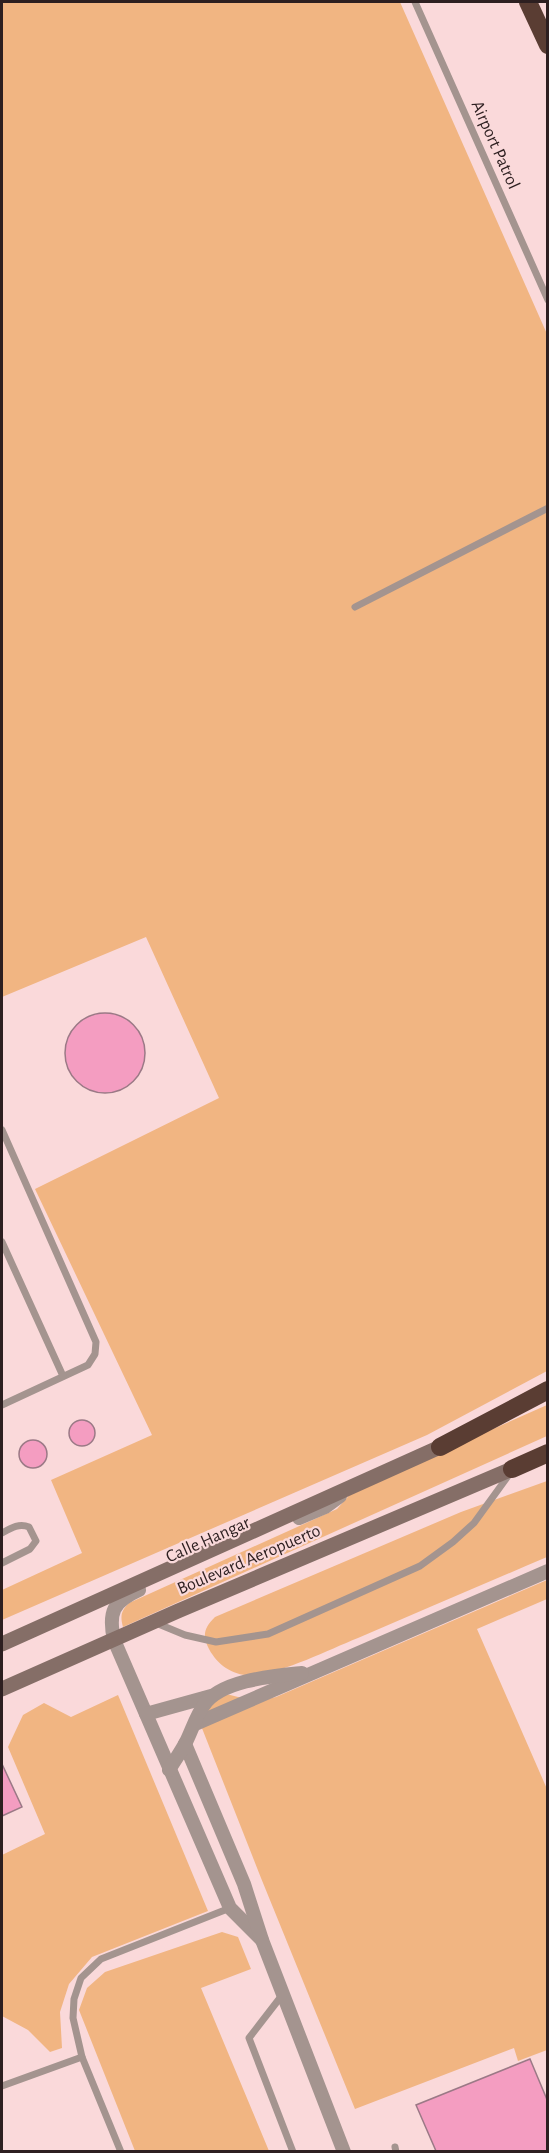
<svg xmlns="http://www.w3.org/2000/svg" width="549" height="2153" font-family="'Alegreya Sans',sans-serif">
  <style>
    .green { fill: #f1b582 }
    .building { fill: #f49dc1; stroke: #9b7986; stroke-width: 1.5 }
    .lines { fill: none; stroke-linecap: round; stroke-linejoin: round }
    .lane { stroke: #a4948f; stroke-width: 7 }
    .street { stroke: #a4948f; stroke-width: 14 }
    .secondary { stroke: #856e67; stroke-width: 15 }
    .highway { stroke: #5a3d33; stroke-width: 18 }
    .labels { text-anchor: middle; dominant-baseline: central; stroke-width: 4.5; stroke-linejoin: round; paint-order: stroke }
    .street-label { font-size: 18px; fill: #2d1f20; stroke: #fad9da }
  </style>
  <rect width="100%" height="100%" fill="#fad9da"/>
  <g class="green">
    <path d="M2,2H400L547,334V1371L427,1435L2,1620V1590L82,1553L51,1480L152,1435L35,1189L219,1098L146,937L2,997Z"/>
    <path d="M547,1405V1436L123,1627C120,1616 121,1611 129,1603L337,1509L353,1491Z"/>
    <path d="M547,1481V1557C484,1584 421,1611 358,1638C328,1650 285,1672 254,1675C235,1677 218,1666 209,1649C202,1635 204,1628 215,1617L461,1512Z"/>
    <path d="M547,1580V1599L477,1629L547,1789V2050L518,2061L514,2048L355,2109L261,1878L196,1713L226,1694C245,1699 257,1702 276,1697Z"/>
    <path d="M118,1695L208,1911L92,1957L69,1984L60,2012L62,2048L50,2052L28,2030L2,2016V1855L45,1834L8,1747L23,1715L44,1703L71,1717Z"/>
    <path d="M222,1932L238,1937L251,1969L201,1988L269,2151H135L79,2010L87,1988L105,1972Z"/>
  </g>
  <g class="building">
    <circle cx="105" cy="1053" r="40"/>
    <circle cx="82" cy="1433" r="13"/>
    <circle cx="33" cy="1454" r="14"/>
    <path d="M2,1764L22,1807L2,1816Z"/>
    <path d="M530,2059L548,2102V2151H436L416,2105Z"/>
  </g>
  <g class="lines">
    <g class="lane">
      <path d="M415,2L548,300"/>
      <path d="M355,607L548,508"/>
      <path d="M2,1130L96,1342L95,1354L88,1365L2,1405"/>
      <path d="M2,1242L63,1376"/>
      <path d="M2,1533C11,1528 19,1523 29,1527L36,1541L30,1549L2,1563"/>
      <path d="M156,1623L185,1635L216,1642L268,1634L420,1566L453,1542L474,1523L511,1472"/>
      <path d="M283,1994L249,2038L293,2152"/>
      <path d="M82,2057L73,2018L74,1999L81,1978L101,1959L230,1908"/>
      <path d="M2,2086L82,2057L121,2152"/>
      <path d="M395,2147L396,2152"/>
    </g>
    <g class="street">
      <path d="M299,1518L325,1507L340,1496"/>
      <path d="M139,1590C113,1602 108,1612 114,1640L230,1908L262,1940"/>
      <path d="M146,1714L211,1696"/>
      <path d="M195,1724L548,1571"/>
      <path d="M185,1744L244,1884L262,1940L344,2152"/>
      <path d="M169,1770C174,1761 181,1752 186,1742C192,1730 196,1716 204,1705C221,1680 274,1676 302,1673"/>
    </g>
    <g class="secondary">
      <path d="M2,1644L440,1447"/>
      <path d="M2,1689L178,1611L512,1469"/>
    </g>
    <g class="highway">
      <path d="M528,2L548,45"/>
      <path d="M440,1447L548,1390"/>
      <path d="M512,1469L548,1453"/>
    </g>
  </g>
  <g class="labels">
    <g class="street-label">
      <text transform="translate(495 145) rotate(66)">Airport Patrol</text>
      <text transform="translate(208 1540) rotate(-24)">Calle Hangar</text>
      <text transform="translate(249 1560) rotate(-23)">Boulevard Aeropuerto</text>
    </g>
  </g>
  <rect width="549" height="2153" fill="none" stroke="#2d1f20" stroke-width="6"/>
</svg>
